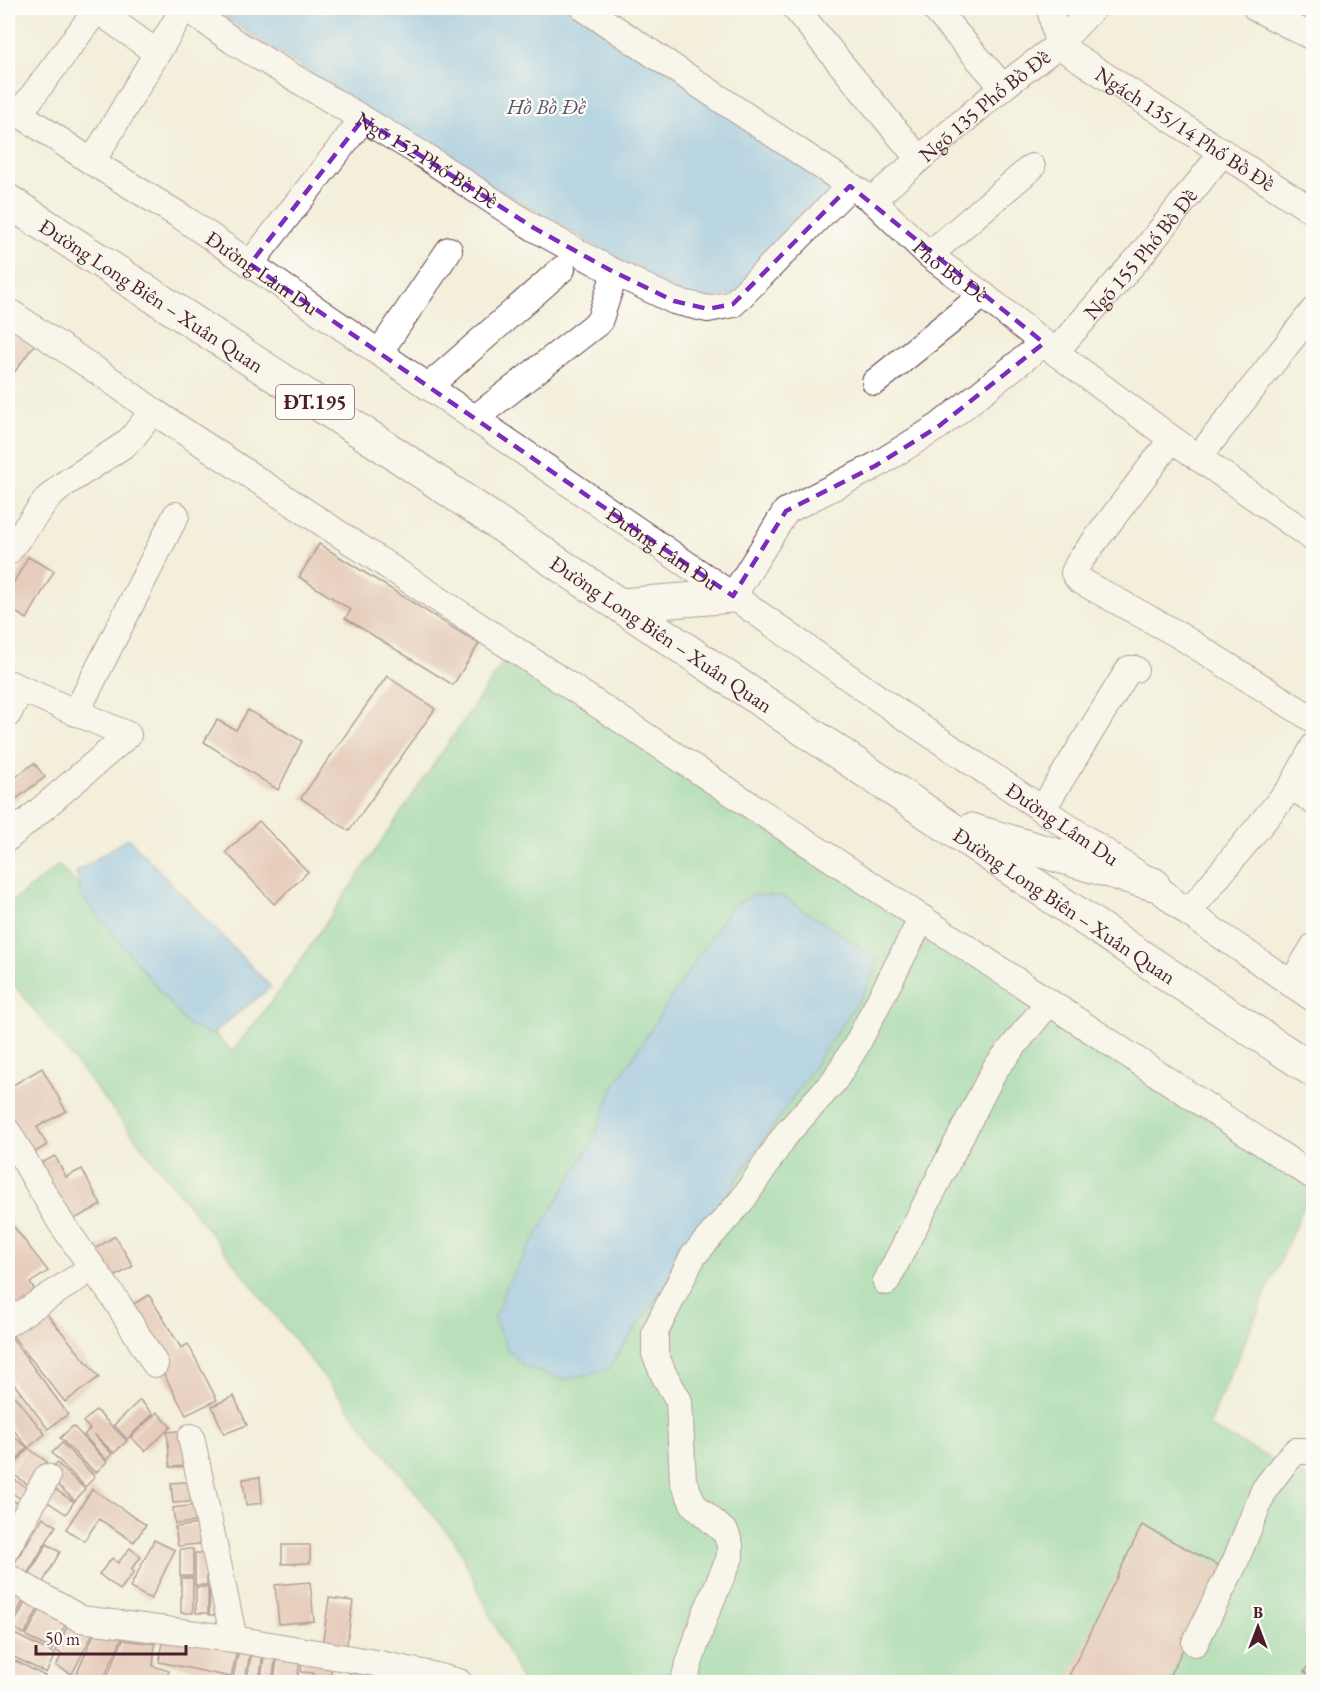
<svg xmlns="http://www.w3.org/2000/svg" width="1321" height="1690" font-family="'EB Garamond',serif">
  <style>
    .green { fill: #74ce95; stroke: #5f7660; stroke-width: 1.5 }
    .water { fill: #75b7ea; stroke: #606b8a; stroke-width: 1.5 }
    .building { fill: #d8a394 }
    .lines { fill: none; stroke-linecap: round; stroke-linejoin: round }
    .minor-casing { stroke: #633e45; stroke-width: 28 }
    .major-casing { stroke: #633e45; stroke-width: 35 }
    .minor { stroke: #fff; stroke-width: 26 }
    .major { stroke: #fff; stroke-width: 33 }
    .marked { fill: none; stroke: #7b2cbf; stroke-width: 4.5; stroke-dasharray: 12 8; stroke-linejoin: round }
    .labels { text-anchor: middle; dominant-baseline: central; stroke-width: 4.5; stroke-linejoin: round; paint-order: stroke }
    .shield { fill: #fdfcf7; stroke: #806168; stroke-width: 1.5 }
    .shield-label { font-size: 20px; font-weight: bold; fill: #4a1f2b }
    .street-label { font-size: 21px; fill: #4a1f2b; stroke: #fdfcf7 }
    .water-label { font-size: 22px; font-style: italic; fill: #59546e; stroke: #fdfcf7 }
  </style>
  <rect width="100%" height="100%" fill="#fdfcf7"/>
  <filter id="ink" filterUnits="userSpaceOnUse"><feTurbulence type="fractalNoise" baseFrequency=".0167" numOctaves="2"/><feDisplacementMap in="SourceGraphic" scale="12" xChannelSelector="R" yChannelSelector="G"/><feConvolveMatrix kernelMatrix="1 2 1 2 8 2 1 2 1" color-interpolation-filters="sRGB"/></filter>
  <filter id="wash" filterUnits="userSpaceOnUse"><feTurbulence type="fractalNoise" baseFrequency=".008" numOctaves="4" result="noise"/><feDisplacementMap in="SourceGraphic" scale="24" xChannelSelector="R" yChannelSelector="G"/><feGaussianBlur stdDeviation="1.35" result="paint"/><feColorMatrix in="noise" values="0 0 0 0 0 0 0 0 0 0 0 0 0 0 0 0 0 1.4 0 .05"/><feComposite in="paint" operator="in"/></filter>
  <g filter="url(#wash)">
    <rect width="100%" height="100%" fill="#f3efdb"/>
    <path class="green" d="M513,648L1313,1185L1208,1426L1313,1481V1655L1300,1682H522L457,1545L8,977V905L59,865L232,1052L281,989Z"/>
    <g class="water">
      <path d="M211,8H571L753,125L841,193L746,292L693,302L404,135Z"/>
      <path d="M128,838L271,987L211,1035L188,1025L82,896L76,872Z"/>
      <path d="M752,895L782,896L879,959L865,991L608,1369L563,1380L524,1366L507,1348L494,1319L506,1287L592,1142L616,1083L729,909Z"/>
    </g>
    <g id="blocks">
      <g class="building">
        <path d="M1267,8H1308L1303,16L1289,8L1284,17Z"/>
        <path d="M8,319L37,341L8,381Z"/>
        <path d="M319,544L479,644L453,685L345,618L351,610L299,577Z"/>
        <path d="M28,557L54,571L27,619L8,608V593Z"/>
        <path d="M387,676L435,709L349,831L301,798Z"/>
        <path d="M248,710L302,741L278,790L204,742L217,720L236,730Z"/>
        <path d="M34,763L45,777L12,802L8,796V783Z"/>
        <path d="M259,821L308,872L274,904L226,852Z"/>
        <path d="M42,1068L66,1111L37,1127L47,1145L30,1155L8,1116V1088Z"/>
        <path d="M55,1156L66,1177L82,1169L101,1205L65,1224L35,1166Z"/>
        <path d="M8,1219L48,1271L30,1283L40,1298L8,1320Z"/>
        <path d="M115,1236L133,1266L108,1281L90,1252Z"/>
        <path d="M149,1295L181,1348L188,1344L217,1400L186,1415L157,1362L125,1309Z"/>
        <path d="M41,1307L99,1377L65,1402L8,1330Z"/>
        <path d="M8,1333L68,1414L48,1429L8,1376Z"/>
        <path d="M8,1388L45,1434L28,1448L8,1423Z"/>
        <path d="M234,1396L247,1425L224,1434L212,1406Z"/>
        <path d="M140,1400L153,1414L127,1439L114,1425Z"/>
        <path d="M96,1410L127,1441L114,1453L94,1434L112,1454L106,1460L84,1435L90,1429L83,1422Z"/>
        <path d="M157,1412L171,1427L145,1451L131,1437Z"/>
        <path d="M73,1426L107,1462L95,1473L60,1438Z"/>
        <path d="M190,1430L192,1466L170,1467L167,1432Z"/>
        <path d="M8,1432L27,1447L8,1471Z"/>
        <path d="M62,1443L95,1477L85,1487L52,1453Z"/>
        <path d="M28,1448L47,1462L30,1486L10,1472Z"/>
        <path d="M57,1463L85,1489L75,1501L46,1474Z"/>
        <path d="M8,1475L27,1488L21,1499L8,1490Z"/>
        <path d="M260,1477L262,1503L246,1505L243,1479Z"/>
        <path d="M199,1481L201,1501L173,1503L171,1483Z"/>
        <path d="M47,1484L74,1502L66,1514L39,1496Z"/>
        <path d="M92,1489L146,1525L134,1542L99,1519L84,1541L66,1529Z"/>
        <path d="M8,1497L23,1507L8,1532Z"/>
        <path d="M203,1504L205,1521L175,1524L173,1508Z"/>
        <path d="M43,1517L56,1526L26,1576L12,1567Z"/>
        <path d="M208,1523L211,1543L178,1546L175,1527Z"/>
        <path d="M1142,1525L1225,1569L1166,1682H1066Z"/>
        <path d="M154,1540L175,1550L151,1599L130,1588Z"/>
        <path d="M47,1544L60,1552L42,1584L28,1576Z"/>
        <path d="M282,1545H310V1563L282,1564Z"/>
        <path d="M130,1548L141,1557L131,1569L134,1572L120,1590L99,1574L112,1558L118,1563Z"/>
        <rect x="180" y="1549" width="13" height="27"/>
        <rect x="195" y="1553" width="12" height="32"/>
        <rect x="181" y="1578" width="12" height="35"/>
        <path d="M210,1582L220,1615H209Z"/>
        <path d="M310,1582L314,1621L279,1624L275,1585Z"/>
        <path d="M14,1587L27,1594L10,1626L8,1625V1600Z"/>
        <rect x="196" y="1587" width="12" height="26"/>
        <path d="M29,1595L42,1601L25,1634L12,1628Z"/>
        <path d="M329,1598L353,1601L346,1651L322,1647Z"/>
        <path d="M44,1602L70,1616L52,1650L26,1636Z"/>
        <path d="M71,1618L95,1629L72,1674L56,1666L62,1654L56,1651Z"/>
        <path d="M97,1627L122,1638L102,1682H94L76,1675Z"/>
        <path d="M14,1634L55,1654L46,1673L8,1654V1647Z"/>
        <path d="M165,1634L237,1650L231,1677L159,1662Z"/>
        <path d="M123,1640L155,1644L153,1666L169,1671L165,1682H105Z"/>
        <path d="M240,1644L251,1647L245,1680L233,1678Z"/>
        <path d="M253,1644L264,1646L259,1682L247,1680Z"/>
        <path d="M265,1647L277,1649L272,1682H261Z"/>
        <path d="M278,1650L301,1653L297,1682H274Z"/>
        <path d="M303,1654L333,1657L330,1682H312L314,1673L301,1672Z"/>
        <path d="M1314,1655V1678L1304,1672Z"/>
        <path d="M8,1657L45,1676L41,1682H13L8,1680Z"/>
        <path d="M354,1661L389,1672L386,1682H347Z"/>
      </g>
    </g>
  </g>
  <g filter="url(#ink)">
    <use href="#blocks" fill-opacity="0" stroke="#633e45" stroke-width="1.5"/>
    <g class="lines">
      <defs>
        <g id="minor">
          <path id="s1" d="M187,8L233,41L423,155L534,228L610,270L674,301L708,309L733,304L850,186"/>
          <path id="s2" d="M584,8L872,200L929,255L983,295L1055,352L1172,439L1314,539"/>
          <path d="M795,8L919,159"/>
          <path d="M934,8L1003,87"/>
          <path id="s3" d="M1050,8L1058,45L1314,212"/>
          <path d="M1256,8L1314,38"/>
          <path d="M96,9L157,53"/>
          <path id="s4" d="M8,106L92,162L182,217L733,596L902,715L1153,884L1188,913L1314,999"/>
          <path d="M19,114L98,8"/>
          <path d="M92,162L184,8"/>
          <path id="s5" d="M872,200L1003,87L1058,45L1093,8"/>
          <path d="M929,255L1032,167"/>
          <path d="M250,264L363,119"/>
          <path d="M8,311L112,381L153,411L1314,1177"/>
          <path id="s6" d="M1055,352L1140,256L1223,152"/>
          <path d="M379,353L449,250"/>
          <path d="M875,382L983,295"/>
          <path d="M428,387L562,269"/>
          <path d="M474,419L599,322L615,273"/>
          <path d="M1172,439L1079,562L1074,573L1079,580L1177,634L1314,720"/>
          <path d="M1198,458L1314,310"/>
          <path d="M8,552L47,499L63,485L124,445L132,438L153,411"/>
          <path d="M733,596L786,511L875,466L939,426L1044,343"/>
          <path d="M8,683L128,735L8,838"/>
          <path d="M76,713L176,515"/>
          <path d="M8,714L21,689"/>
          <path d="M1292,786L1314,802"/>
          <path d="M1042,810L1129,669H1135"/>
          <path d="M1188,913L1292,786L1314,746"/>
          <path d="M1291,984L1314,946"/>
          <path d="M8,1132L61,1223L117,1302L155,1364"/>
          <path d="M886,1282L995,1069L1049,1002"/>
          <path d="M8,1323L92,1268"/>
          <path d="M191,1437L234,1639"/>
          <path d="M8,1546L47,1477"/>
          <path d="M8,1577L81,1619L234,1639L375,1663L436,1676L459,1682"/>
          <path d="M1195,1643L1235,1562L1264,1490L1286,1461L1296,1451H1314"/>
          <path d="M683,1682L705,1615L730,1557V1545L726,1533L694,1505L683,1481L679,1401L664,1375L655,1354V1332L693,1256L743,1199L786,1134L834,1081L856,1046L922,918"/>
        </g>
        <g id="major">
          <path id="s7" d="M8,201L397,455L1146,960L1314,1071"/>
          <path d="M621,605L733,596"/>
          <path d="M971,830L1153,884"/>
        </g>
      </defs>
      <use href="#minor" class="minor-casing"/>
      <use href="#major" class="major-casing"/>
      <use href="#minor" class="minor"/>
      <use href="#major" class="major"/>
    </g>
  </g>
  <path d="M0 0H1321V1690H0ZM363,119L534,228L610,270L674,301L708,309L733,304L850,186L1044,343L939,426L875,466L786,511L733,596L250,264Z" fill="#f3efdb" fill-opacity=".55" fill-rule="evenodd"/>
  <path class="marked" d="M363,119L534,228L610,270L674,301L708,309L733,304L850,186L1044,343L939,426L875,466L786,511L733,596L250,264Z"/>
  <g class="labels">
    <rect class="shield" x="276" y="385" width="78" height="34" rx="4.5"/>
    <g class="shield-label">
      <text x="315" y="402">ĐT.195</text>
    </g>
    <g class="street-label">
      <text stroke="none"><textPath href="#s5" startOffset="147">Ngõ 135 Phố Bồ Đề</textPath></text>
      <text stroke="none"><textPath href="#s3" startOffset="190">Ngách 135/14 Phố Bồ Đề</textPath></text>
      <text stroke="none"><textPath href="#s1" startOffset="284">Ngõ 152 Phố Bồ Đề</textPath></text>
      <text stroke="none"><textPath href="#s6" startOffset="130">Ngõ 155 Phố Bồ Đề</textPath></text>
      <text stroke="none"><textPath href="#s2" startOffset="452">Phố Bồ Đề</textPath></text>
      <text stroke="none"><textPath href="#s4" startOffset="304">Đường Lâm Du</textPath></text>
      <text stroke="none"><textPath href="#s7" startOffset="172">Đường Long Biên – Xuân Quan</textPath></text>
      <text stroke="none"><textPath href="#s4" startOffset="790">Đường Lâm Du</textPath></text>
      <text stroke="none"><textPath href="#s7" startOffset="784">Đường Long Biên – Xuân Quan</textPath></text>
      <text stroke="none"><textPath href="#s4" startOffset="1276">Đường Lâm Du</textPath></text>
      <text stroke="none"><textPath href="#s7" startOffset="1270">Đường Long Biên – Xuân Quan</textPath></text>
    </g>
    <g class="water-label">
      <text x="546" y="106">Hồ Bồ Đề</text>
    </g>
  </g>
  <rect width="1321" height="1690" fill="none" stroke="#fdfcf7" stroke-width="30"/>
  <g transform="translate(1258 1627)" stroke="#fdfcf7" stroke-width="4.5" paint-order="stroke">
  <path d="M0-4.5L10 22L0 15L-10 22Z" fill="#4a1f2b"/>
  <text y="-9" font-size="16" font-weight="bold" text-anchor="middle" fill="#4a1f2b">B</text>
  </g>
  <path d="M36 1645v9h150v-9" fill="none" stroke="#4a1f2b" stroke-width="3"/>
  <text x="45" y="1645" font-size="18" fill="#4a1f2b" stroke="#fdfcf7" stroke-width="4.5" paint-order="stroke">50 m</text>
</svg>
